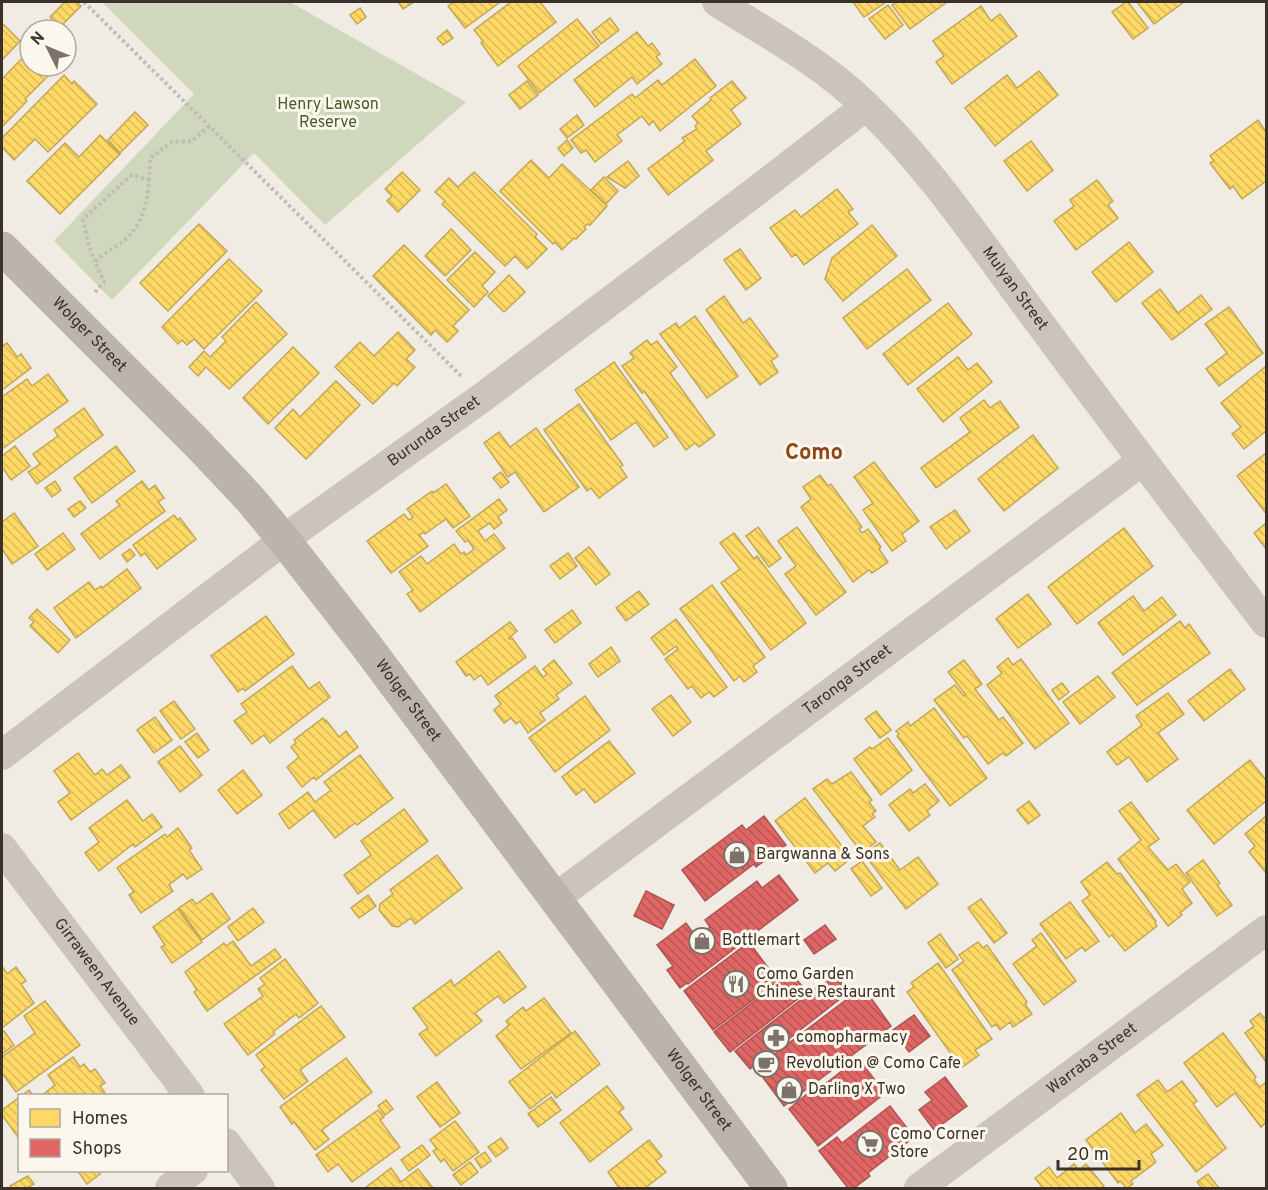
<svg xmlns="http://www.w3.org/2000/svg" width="1268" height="1190" font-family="Overpass,sans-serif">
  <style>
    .park { fill: #cfd8bd }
    .homes { fill: url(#homes-back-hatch); stroke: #c4a754; stroke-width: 1.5 }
    .shops { fill: url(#shops-back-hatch); stroke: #af5654; stroke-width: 1.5 }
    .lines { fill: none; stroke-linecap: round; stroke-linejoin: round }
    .path { stroke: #c2bcb5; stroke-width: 4; stroke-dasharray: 3 3; stroke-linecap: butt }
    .street { stroke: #cac4bc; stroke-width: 30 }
    .secondary { stroke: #bab4ad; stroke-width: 33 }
    .labels { text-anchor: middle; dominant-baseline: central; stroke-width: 6; stroke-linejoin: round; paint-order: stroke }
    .park-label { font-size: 16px; fill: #455d2b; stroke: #fcf7ed }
    .street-label { font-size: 16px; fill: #3c312a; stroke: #fcf7ed }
    .poi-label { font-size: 16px; fill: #3c312a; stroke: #fcf7ed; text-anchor: start }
    .district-label { font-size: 22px; font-weight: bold; fill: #93441a; stroke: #fcf7ed }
  </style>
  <defs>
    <pattern id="homes-back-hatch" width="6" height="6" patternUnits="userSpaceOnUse" patternTransform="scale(1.5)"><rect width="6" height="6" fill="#ffd966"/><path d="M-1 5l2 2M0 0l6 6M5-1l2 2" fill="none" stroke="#dbbb59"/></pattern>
    <pattern id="shops-back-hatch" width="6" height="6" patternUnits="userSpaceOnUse" patternTransform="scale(1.5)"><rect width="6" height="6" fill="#e06666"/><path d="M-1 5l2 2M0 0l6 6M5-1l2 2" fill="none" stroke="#b75554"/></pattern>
  </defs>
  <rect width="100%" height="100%" fill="#f0ece4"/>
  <path class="park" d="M102,2H290L466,102L325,225L254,153L112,300L54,241L194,94Z"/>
  <g class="homes">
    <path d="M65,2H76L81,6L60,27L50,17Z"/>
    <path d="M398,2H414L403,9Z"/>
    <path d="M454,2H500L465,28L448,6Z"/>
    <path d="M511,2H540L556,22L498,66L481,43L483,41L474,30Z"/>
    <path d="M853,2H886L864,17Z"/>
    <path d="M896,2H947L910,29L892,5Z"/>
    <path d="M1126,2H1128L1148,28L1133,39L1112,12Z"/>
    <path d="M1137,2H1184L1154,24Z"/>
    <path d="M888,5L903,25L885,39L869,19Z"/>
    <path d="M981,6L991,21L1000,14L1017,36L952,84L936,62L944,56L933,41Z"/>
    <path d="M360,8L366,17L357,24L350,15Z"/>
    <path d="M610,18L619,30L601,44L592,32Z"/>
    <path d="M577,19L599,46L539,93L518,66Z"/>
    <path d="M3,24L20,41L2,60V25Z"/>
    <path d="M447,30L453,38L443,45L437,38Z"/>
    <path d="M637,32L648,46L652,43L660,54L656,57L662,64L637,84L632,77L595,107L574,80Z"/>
    <path d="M27,53L30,56V66H41L49,75L25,99L27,101L2,127V76L3,78Z"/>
    <path d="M695,59L716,86L660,131L653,121L649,125L642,116L617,135L622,141L595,162L586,150L581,153L571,140L632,94L635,98L658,80L662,85Z"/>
    <path d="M1039,71L1058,95L995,146L965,108L1007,75L1017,88Z"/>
    <path d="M64,75L72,84L74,81L97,104L48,152L35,139L14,160L2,147V138Z"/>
    <path d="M527,81L538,95L520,109L509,95Z"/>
    <path d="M732,81L746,98L731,110L741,124L706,151L713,160L668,195L648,169L685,141L682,138L697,129L695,126L698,123L692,116L711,100L710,98Z"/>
    <path d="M135,112L148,125L120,153L108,140Z"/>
    <path d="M577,115L584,125L567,138L560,129Z"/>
    <path d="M1258,120L1266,132V181L1242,199L1233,186L1230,189L1210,163L1214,161L1210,156Z"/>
    <path d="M100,135L120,154L60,214L27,181L65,143L79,157Z"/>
    <path d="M567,140L573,148L564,156L558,148Z"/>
    <path d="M1031,141L1053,170L1027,191L1004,161Z"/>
    <path d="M531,160L549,178L562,164L607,206L590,225L588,224L584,227L586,229L576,239L574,238L562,250L555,242L553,244L500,191Z"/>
    <path d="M628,161L639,176L625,188L607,177Z"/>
    <path d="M402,172L420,190L398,212L387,201L392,196L385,189Z"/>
    <path d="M474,172L537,234L535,237L547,249L527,269L515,256L505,266L442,204L445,201L435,192L449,178L458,187Z"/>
    <path d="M604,177L618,191L606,204L591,190Z"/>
    <path d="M1097,180L1113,201L1108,205L1118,218L1076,250L1054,221L1074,206L1070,200Z"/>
    <path d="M837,189L853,209L848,212L858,224L804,265L796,254L792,257L770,228L795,210L801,217Z"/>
    <path d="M199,224L227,251L168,311L140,283Z"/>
    <path d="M872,225L897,256L843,301L825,279L832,258Z"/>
    <path d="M451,229L471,250L445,276L425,256Z"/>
    <path d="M1129,242L1153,272L1116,302L1092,272Z"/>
    <path d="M404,245L469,310L453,326L458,331L447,342L435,330L431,335L373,276Z"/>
    <path d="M740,249L761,278L746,290L724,260Z"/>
    <path d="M475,252L495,272L482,286L488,292L474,307L447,280Z"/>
    <path d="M229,259L262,291L204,349L194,339L187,345L182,340L178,344L162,327Z"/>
    <path d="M907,269L931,300L867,349L843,318Z"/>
    <path d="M509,275L525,292L504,312L488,296Z"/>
    <path d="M1160,289L1178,313L1201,295L1212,309L1172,340L1142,303Z"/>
    <path d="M724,296L743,323L750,318L778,356L771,361L778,372L760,385L706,310Z"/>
    <path d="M256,302L287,334L229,389L206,367L198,376L189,367L204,351L210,357L226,341L222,337Z"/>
    <path d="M948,303L972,334L908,385L883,354Z"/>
    <path d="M1229,307L1263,353L1219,386L1206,369L1227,353L1205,324Z"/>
    <path d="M695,316L738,376L707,398L660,334L676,323L679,328Z"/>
    <path d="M398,332L415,350L406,359L415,367L397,386L394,383L373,404L335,367L360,342L374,356Z"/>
    <path d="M647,340L651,345L657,341L677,367L670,373L715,435L699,447L695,443L686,450L644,391L642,393L622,366L634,358L630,353Z"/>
    <path d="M7,343L17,357L21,354L31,368L2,390V346Z"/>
    <path d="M293,347L319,373L268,424L243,398Z"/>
    <path d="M958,357L968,370L977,363L992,382L943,422L917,389Z"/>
    <path d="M614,362L668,437L654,447L636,422L611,440L575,390Z"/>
    <path d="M1266,366V431L1244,449L1232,434L1241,427L1221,403Z"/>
    <path d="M48,374L68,401L2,449V397L27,379L32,386Z"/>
    <path d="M336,381L360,405L306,459L275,428L293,409L300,417Z"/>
    <path d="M984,400L990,408L1000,401L1019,427L936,488L921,468L970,432L960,418Z"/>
    <path d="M579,404L623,465L620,467L627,477L599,498L591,488L587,491L544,430Z"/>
    <path d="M84,408L103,435L37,484L28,472L40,464L33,454L58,436L54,430Z"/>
    <path d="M536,428L579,487L544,512L515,472L508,477L484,443L499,432L510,447Z"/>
    <path d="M1033,435L1058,468L1004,511L978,479Z"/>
    <path d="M15,446L30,466L11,480L2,467V456Z"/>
    <path d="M116,446L135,471L92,503L74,478Z"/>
    <path d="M1266,453V511L1265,512L1237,476Z"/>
    <path d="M874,462L919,521L902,534L906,541L892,551L863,510L873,503L854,477Z"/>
    <path d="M501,472L509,482L501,488L493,478Z"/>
    <path d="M820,475L828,486L831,484L862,527L859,529L862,533L868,529L881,547L879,549L888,562L872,573L869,570L853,582L801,507L811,499L803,487Z"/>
    <path d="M55,481L61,490L52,497L45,488Z"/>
    <path d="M142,481L149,490L155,485L164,498L158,502L165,511L100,559L81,534L120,505L116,501Z"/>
    <path d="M446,484L470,516L453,528L446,519L425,534L424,532L419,535L428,546L391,573L367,541L404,514L409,520L413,517L407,509L432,491L433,493Z"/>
    <path d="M499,499L507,510L498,517L502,523L494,529L490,523L478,531L485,541L494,534L505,548L420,612L407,594L413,590L399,572L421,556L427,564L454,544L461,554L464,552L466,555L474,549L468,540L465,542L456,531Z"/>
    <path d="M80,501L86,508L74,517L68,509Z"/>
    <path d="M955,510L970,531L946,549L930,527Z"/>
    <path d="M14,513L38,546L12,564L2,549V522Z"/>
    <path d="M174,515L178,520L180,518L196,539L157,569L145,553L141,556L133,545Z"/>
    <path d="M1266,523V549L1254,533Z"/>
    <path d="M758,527L781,558L769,567L746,536Z"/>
    <path d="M797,527L846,592L816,615L785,574L796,566L778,541Z"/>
    <path d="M1124,528L1153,566L1077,624L1048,587Z"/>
    <path d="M63,533L75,549L47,570L35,554Z"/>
    <path d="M734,533L754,559L757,556L806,623L771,650L721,583L740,569L720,543Z"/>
    <path d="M589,547L610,574L596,585L575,558Z"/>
    <path d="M130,549L135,555L127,562L122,555Z"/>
    <path d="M568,553L577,566L560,579L550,566Z"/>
    <path d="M127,569L141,588L76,638L54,608L89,582L95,590L101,586L102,588Z"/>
    <path d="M712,585L765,657L753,666L757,672L744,682L740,676L734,681L680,609Z"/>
    <path d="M639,591L649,604L626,621L616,608Z"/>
    <path d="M1028,594L1051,624L1018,648L996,619Z"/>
    <path d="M1133,596L1144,611L1162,597L1176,615L1123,655L1098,623Z"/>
    <path d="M37,609L70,640L58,653L30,626L34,622L29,618Z"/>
    <path d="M572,610L581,623L555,643L545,630Z"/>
    <path d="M266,616L294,654L245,691L243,688L238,692L211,656Z"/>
    <path d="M676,619L727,687L714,697L709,692L701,698L692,686L688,689L665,659L678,649L676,646L664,655L651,638Z"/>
    <path d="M1180,621L1185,628L1189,624L1210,653L1137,705L1112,673Z"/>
    <path d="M510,622L517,631L509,638L510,639L512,638L526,657L488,685L481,675L474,680L470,674L466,676L456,662Z"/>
    <path d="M611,647L620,661L598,677L589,664Z"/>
    <path d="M1008,658L1013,665L1021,659L1069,723L1035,749L987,685L1002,673L997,667Z"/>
    <path d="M554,660L572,683L556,695L559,699L540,713L545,720L528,733L520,721L516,724L511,718L504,723L494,710L501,704L495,696L535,666L543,677L547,674L543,669Z"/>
    <path d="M964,660L982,684L975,689L999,720L1003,717L1023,743L1006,756L1003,753L988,764L967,736L964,738L934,700L955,685L964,696L966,695L948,672Z"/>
    <path d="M292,666L309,689L319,682L330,697L270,743L264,735L252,744L234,721L247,712L241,704Z"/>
    <path d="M1230,669L1245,689L1204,721L1188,701Z"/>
    <path d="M1098,676L1115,697L1080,724L1063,702Z"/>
    <path d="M1062,683L1069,692L1059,700L1052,690Z"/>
    <path d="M1168,693L1184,714L1158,733L1178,759L1147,782L1129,757L1117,765L1107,752L1142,725L1136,716Z"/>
    <path d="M671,695L691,722L673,736L652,709Z"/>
    <path d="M585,696L610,730L555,772L529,738Z"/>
    <path d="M174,701L195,729L181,739L160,711Z"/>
    <path d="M934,708L987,778L950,806L897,736L899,734L896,731L908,722L910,726Z"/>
    <path d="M876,711L891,730L880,738L865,719Z"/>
    <path d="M155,717L172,740L154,753L137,730Z"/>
    <path d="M323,718L325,722L326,720L339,737L346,731L358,747L316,780L314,777L302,787L287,767L299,757L291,747L296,743L294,740Z"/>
    <path d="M197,733L209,750L198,758L185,742Z"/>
    <path d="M888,738L912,770L881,795L854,759L870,747L872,749Z"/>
    <path d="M609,741L635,773L595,803L584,789L576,795L562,777Z"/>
    <path d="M180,746L202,775L180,792L158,762Z"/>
    <path d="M78,753L95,775L102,769L107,775L121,765L130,777L71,820L58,802L70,793L54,771Z"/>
    <path d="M360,755L393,798L357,825L355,823L335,838L313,810L289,829L279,814L308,792L315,802L331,790L324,782Z"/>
    <path d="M1250,760L1266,780V801L1214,844L1187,810Z"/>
    <path d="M243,770L262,795L237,814L218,790Z"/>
    <path d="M851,772L872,800L869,802L876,811L872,814L875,817L863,826L876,842L862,853L813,789L827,779L832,784Z"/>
    <path d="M925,784L939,801L927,811L930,815L909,831L889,805L910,789L913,793Z"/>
    <path d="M805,798L845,850L842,852L849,860L835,871L828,863L815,873L775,821Z"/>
    <path d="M127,800L143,821L152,814L162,827L135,847L133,844L99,871L85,853L99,842L89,828Z"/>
    <path d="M1029,801L1040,815L1028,824L1017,810Z"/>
    <path d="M1131,802L1159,839L1148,847L1168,870L1176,864L1190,882L1182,889L1192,903L1180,913L1182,915L1168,926L1118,859L1141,840L1119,811Z"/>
    <path d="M404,809L428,841L358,894L344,875L371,855L361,841Z"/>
    <path d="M1266,816V873L1249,852L1255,846L1245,834Z"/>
    <path d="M178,828L192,848L189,850L202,869L187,879L183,874L169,885L173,891L141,913L129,895L134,892L117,868L165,834L167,837Z"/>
    <path d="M880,843L900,870L918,857L938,884L906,909L864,854Z"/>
    <path d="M437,855L462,888L415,924L411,918L398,927L392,926L379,910L380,904L393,894L390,890Z"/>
    <path d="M1203,860L1220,883L1217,885L1232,905L1217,916L1186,873Z"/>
    <path d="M862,861L882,888L871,896L851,869Z"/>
    <path d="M1107,862L1117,874L1120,873L1156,921L1155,923L1157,926L1125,951L1112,935L1109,937L1082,901L1090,895L1081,882Z"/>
    <path d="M212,893L230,919L202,940L179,908L192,899L196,904Z"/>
    <path d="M368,895L376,906L359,918L351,908Z"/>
    <path d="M981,899L1007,933L994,943L968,908Z"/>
    <path d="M1070,902L1099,941L1085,951L1082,947L1066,959L1040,924Z"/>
    <path d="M253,908L264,922L238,941L228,927Z"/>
    <path d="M178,909L202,942L172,963L161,947L165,945L153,927Z"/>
    <path d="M1041,933L1076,981L1044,1005L1013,964L1037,946L1032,940Z"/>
    <path d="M940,934L958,959L946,968L928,943Z"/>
    <path d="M233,941L251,966L275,949L281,957L207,1011L194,992L197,990L185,972L224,943L226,946Z"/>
    <path d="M978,942L983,948L987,945L1027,1002L1025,1004L1032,1014L1013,1027L1010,1022L1000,1030L996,1024L992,1027L952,970L964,961L959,955Z"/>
    <path d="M499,951L526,987L504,1003L498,996L475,1013L482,1021L436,1056L419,1034L428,1028L413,1008L451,980L454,986Z"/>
    <path d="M285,959L318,1003L299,1018L296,1014L273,1032L275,1034L248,1055L224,1024L263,996L258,989L265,984L260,978Z"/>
    <path d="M938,963L992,1039L975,1050L979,1055L961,1068L907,992L914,987L911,983Z"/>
    <path d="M2,966L7,974L16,967L26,981L21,984L34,1003L2,1028Z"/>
    <path d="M544,998L571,1033L521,1069L496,1036L509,1025L506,1021L523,1007L526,1011Z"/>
    <path d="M45,1001L80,1045L16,1092L2,1073V1057L35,1033L24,1016Z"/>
    <path d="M321,1006L345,1037L300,1070L308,1081L284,1099L261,1070L265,1067L256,1055Z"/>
    <path d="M1260,1013L1264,1018L1266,1016V1062L1245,1033L1254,1026L1250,1021Z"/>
    <path d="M4,1031L14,1045L2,1054V1033Z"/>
    <path d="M575,1031L600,1064L556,1098L552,1092L530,1109L509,1082Z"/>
    <path d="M1223,1033L1256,1077L1254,1080L1260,1087L1266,1082V1122L1261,1127L1235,1093L1217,1107L1184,1063Z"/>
    <path d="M73,1057L80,1067L84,1064L90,1072L95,1069L105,1083L100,1086L107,1096H41L55,1085L48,1075Z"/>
    <path d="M346,1058L372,1092L322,1130L329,1139L315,1150L294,1122L292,1124L280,1107Z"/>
    <path d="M1158,1080L1167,1092L1182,1081L1197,1101L1193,1104L1226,1148L1196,1172L1137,1095Z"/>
    <path d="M437,1082L460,1113L440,1127L417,1097Z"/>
    <path d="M607,1086L624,1108L619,1112L632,1129L590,1162L560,1123Z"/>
    <path d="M29,1090L34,1096H21Z"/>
    <path d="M20,1097V1140L2,1115V1110Z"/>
    <path d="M551,1097L561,1110L538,1127L528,1114Z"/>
    <path d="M386,1100L393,1109L385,1115L378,1106Z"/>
    <path d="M378,1110L384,1117L380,1120L400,1147L352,1182L338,1164L328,1172L316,1155Z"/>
    <path d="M1121,1113L1135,1133L1146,1124L1163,1145L1151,1154L1156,1162L1131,1181L1133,1184L1127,1188L1120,1181L1118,1183L1086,1140Z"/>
    <path d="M455,1121L479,1152L453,1171L444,1159L441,1162L433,1151L437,1149L430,1140Z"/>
    <path d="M501,1138L508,1148L496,1157L488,1147Z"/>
    <path d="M649,1140L662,1156L656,1161L666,1172L645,1188H619L608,1172Z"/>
    <path d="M422,1145L430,1155L409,1171L401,1160Z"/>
    <path d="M485,1152L491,1161L481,1168L475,1159Z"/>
    <path d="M470,1162L478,1172L461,1185L453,1175Z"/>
    <path d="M1074,1164L1079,1170L1086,1164L1104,1186L1101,1188H1043L1035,1178L1049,1167L1057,1178Z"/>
    <path d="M391,1168L401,1182L418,1169L433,1188H365Z"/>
    <path d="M77,1170H98L100,1174L87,1184Z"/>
    <path d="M1208,1174L1219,1188H1202L1197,1182Z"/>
    <path d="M28,1176L34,1184L27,1188H12L10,1186Z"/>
  </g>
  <g class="shops">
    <path d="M764,816L786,845L756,867L754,864L705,901L682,870L742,825L746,830Z"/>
    <path d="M779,875L798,900L688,984L687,983L680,988L667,970L673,966L657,945L686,923L696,937L710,927L705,920L757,881L762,888Z"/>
    <path d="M646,891L674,905L662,929L634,916Z"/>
    <path d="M825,925L836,939L814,954L804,940Z"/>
    <path d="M749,942L778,981L713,1030L684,991Z"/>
    <path d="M791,973L807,992L730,1052L714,1032Z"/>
    <path d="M834,974L849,992L750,1069L735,1051Z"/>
    <path d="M863,987L891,1026L784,1106L756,1068Z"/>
    <path d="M914,1015L930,1036L909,1052L893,1030Z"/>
    <path d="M858,1058L885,1093L818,1146L789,1109L808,1093L810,1096Z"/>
    <path d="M945,1077L967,1106L934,1130L919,1110L932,1100L925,1092Z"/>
    <path d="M890,1106L914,1137L868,1173L870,1176L854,1188H848L819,1151L837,1137L842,1143Z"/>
  </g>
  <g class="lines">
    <g class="path">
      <path d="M84,2L462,377"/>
      <path d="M95,262L89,247L83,219L132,175L150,180"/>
      <path d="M95,292L104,282L95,262C105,251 120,246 129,236C149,214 149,186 150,158L172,142L192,141L209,126"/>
    </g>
    <g class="street">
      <path id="s1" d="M717,2C768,34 822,63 866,106C931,168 982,246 1036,318C1112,421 1189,522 1266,623"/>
      <path id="s2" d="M2,755L301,527L483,397L751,195L866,106"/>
      <path id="s3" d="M2,848L190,1096"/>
      <path id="s4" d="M554,899L1142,461"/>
      <path d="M226,1143L260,1188"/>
      <path d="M170,1188L193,1170"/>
      <path id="s5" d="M919,1188L1266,930"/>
    </g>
    <path class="secondary" id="s6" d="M2,248L198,444L250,499L284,540L365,644L771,1188"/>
  </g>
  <defs>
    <symbol id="shop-ring" viewBox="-11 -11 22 22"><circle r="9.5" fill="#fcf7ed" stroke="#7b726b" stroke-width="1.5"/><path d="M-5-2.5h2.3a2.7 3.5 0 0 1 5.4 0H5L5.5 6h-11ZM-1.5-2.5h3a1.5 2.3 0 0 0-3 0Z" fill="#7b726b"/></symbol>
    <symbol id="restaurant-ring" viewBox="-11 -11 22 22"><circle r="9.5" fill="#fcf7ed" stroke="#7b726b" stroke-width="1.5"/><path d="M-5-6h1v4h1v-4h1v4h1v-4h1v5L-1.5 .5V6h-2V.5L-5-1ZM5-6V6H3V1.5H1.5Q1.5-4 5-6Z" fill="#7b726b"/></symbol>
    <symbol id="pharmacy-ring" viewBox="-11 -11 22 22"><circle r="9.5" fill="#fcf7ed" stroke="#7b726b" stroke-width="1.5"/><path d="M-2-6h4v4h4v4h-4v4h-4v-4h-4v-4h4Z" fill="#7b726b"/></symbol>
    <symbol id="cafe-ring" viewBox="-11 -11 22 22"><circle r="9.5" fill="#fcf7ed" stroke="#7b726b" stroke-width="1.5"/><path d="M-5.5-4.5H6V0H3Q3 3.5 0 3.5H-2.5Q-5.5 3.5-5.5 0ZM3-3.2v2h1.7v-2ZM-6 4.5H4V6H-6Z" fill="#7b726b"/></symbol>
    <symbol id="supermarket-ring" viewBox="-11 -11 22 22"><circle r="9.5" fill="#fcf7ed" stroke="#7b726b" stroke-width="1.5"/><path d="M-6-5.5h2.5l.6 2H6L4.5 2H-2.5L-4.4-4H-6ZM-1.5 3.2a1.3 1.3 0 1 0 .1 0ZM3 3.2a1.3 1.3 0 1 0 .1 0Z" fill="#7b726b"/></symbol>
  </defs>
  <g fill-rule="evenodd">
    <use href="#shop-ring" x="722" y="840" width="30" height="30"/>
    <use href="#shop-ring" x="687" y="926" width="30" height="30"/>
    <use href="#restaurant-ring" x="721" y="969" width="30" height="30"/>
    <use href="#pharmacy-ring" x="761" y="1023" width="30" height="30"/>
    <use href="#cafe-ring" x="751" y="1049" width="30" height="30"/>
    <use href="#shop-ring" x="774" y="1075" width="30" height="30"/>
    <use href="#supermarket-ring" x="855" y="1129" width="30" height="30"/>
  </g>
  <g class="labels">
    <g class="park-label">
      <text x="328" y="105">Henry Lawson<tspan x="328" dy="18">Reserve</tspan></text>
    </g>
    <g class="street-label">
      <text stroke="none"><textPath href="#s1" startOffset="418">Mulyan Street</textPath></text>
      <text stroke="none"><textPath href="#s6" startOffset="123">Wolger Street</textPath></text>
      <text stroke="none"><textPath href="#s2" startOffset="540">Burunda Street</textPath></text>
      <text stroke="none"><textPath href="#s4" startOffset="366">Taronga Street</textPath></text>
      <text stroke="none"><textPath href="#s6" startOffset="609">Wolger Street</textPath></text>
      <text stroke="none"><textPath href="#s3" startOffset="156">Girraween Avenue</textPath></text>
      <text stroke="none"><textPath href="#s5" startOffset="216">Warraba Street</textPath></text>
      <text stroke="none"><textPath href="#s6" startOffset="1095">Wolger Street</textPath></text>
    </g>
    <g class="poi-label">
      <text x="756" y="855">Bargwanna &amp; Sons</text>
      <text x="722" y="941">Bottlemart</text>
      <text x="756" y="975">Como Garden<tspan x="756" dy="18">Chinese Restaurant</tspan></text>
      <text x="796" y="1038">comopharmacy</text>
      <text x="786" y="1064">Revolution @ Como Cafe</text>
      <text x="808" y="1090">Darling X Two</text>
      <text x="890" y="1135">Como Corner<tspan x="890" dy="18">Store</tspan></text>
    </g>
    <g class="district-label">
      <text x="814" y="453">Como</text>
    </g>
  </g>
  <rect width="1268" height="1190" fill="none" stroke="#3c312a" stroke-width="6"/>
  <rect x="18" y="1094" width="210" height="78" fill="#fcf7ed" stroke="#afa89f" stroke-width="1.5"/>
  <rect x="30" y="1109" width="30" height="18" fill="#ffd966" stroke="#afa89f" stroke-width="1.5"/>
  <text x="72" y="1124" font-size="18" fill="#3c312a">Homes</text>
  <rect x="30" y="1139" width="30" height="18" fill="#e06666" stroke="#afa89f" stroke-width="1.5"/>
  <text x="72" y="1154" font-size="18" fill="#3c312a">Shops</text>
  <g transform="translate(48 48) rotate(313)"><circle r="28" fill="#fcf7ed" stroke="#afa89f" stroke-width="1.5"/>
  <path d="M0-4.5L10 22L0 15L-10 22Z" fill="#7b726b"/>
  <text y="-9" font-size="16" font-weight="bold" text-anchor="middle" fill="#3c312a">N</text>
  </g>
  <path d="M1058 1160v9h81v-9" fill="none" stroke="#3c312a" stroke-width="3"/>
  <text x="1067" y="1160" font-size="18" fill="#3c312a" stroke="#fcf7ed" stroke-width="4.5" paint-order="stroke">20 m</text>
</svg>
